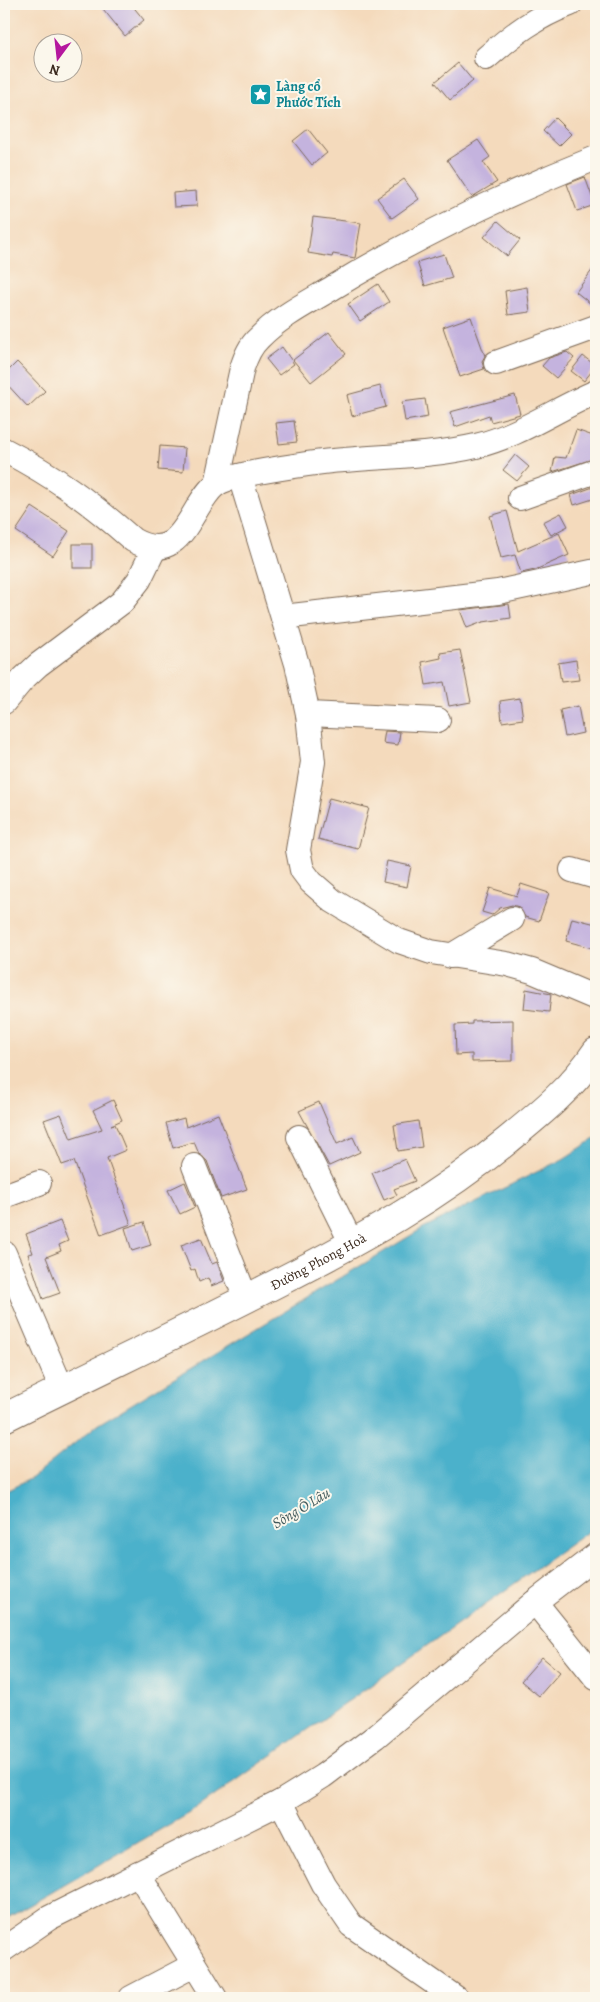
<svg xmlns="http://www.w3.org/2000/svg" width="600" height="2002" font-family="Alegreya,serif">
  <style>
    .water { fill: #4cb1cb; stroke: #446e74 }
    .building { fill: #c4b3de }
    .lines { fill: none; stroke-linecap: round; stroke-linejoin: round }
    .minor-casing { stroke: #7c6855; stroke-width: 26 }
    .major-casing { stroke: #7c6855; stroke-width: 30 }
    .minor { stroke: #fff; stroke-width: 24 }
    .major { stroke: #fff; stroke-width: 28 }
    .labels { text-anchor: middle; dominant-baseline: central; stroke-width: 4; stroke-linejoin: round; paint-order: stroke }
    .culture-label { font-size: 14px; font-weight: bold; fill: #0d838f; stroke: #fbf7ec; text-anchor: start }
    .street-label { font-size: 14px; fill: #3b2a1e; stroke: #fbf7ec }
    .water-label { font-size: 15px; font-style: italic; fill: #41595b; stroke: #fbf7ec }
  </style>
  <rect width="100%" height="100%" fill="#fbf7ec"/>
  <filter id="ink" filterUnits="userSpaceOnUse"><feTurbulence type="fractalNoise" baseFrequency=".02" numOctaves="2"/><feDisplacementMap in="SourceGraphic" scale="10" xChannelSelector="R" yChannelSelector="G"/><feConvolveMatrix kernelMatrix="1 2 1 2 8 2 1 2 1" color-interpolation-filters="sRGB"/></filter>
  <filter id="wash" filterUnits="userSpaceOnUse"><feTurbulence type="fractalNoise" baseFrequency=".0096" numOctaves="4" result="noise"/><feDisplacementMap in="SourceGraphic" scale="20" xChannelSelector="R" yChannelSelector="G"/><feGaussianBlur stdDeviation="1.12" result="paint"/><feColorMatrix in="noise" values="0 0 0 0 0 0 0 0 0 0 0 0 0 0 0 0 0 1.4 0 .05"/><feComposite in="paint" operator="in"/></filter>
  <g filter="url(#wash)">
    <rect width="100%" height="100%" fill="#f4dabc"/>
    <path class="water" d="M596,1138V1526L196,1809L4,1920V1492L32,1478L97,1425L423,1228L563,1159Z"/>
    <g id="blocks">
      <g class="building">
        <path d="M99,4H131L144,20L125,36Z"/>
        <path d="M458,63L473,81L450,100L435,82Z"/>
        <path d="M555,118L571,134L559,146L543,131Z"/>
        <path d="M308,129L327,153L312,165L293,141Z"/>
        <path d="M478,140L490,157L483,162L497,182L472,197L447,160Z"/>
        <path d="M585,177L595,205L577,211L567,184Z"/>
        <path d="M404,179L419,199L392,218L377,198Z"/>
        <path d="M196,191L197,206L174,207L173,193Z"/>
        <path d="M313,217L361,223L355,258L333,254L332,257L308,253Z"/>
        <path d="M498,221L520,240L507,256L484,237Z"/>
        <path d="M444,254L452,278L425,286L417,262Z"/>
        <path d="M596,265V308L576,292Z"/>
        <path d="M378,284L389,302L360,321L348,304Z"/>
        <path d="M527,287L530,312L508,315L505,291Z"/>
        <path d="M471,317L485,356L482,361L484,369L460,377L443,327Z"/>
        <path d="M329,332L346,354L311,382L293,360Z"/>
        <path d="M282,347L294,364L279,375L266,359Z"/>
        <path d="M567,352L574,358L556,378L542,366L549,358Z"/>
        <path d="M583,356L596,366L584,381L571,371Z"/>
        <path d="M17,362L45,391L28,407L4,381V375Z"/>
        <path d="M380,386L386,407L352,416L347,395Z"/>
        <path d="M515,395L520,414L491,422L489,415L455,427L450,412Z"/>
        <path d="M425,399L428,417L405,421L402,402Z"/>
        <path d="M294,421L297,442L279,444L276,423Z"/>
        <path d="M576,430L596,437V458L552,472L555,457L566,458Z"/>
        <path d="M160,446L185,448L183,472L158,470Z"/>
        <path d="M515,455L529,467L517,481L503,470Z"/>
        <path d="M596,486V498L574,505L571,495Z"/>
        <path d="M32,507L69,531L53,556L16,531Z"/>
        <path d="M507,511L518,551L559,533L569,555L535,570L521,573L515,555L501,558L490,516Z"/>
        <path d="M561,513L568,526L551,535L543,522Z"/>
        <rect x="73" y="544" width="19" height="24"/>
        <path d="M509,604L511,618L483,622L467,628L460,610Z"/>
        <path d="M460,650L471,702L449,706L444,682L426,685L422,662L441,658L440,653Z"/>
        <path d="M576,660L579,680L561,682L558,663Z"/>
        <path d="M520,698L523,719L502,722L500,701Z"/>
        <path d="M578,706L583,733L565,737L560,710Z"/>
        <path d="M385,731L400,732L398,745L383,743Z"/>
        <path d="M329,798L369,808L358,849L318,839Z"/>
        <path d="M387,861L411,866L407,887L383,882Z"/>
        <path d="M521,884L549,893L539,921L525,917L519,907L512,905L500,908L492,915L482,912L490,888L517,896Z"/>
        <path d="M572,918L596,924V949L566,941Z"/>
        <path d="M526,989L551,994L549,1012L524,1009Z"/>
        <path d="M513,1020V1061L472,1062V1054L456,1055L455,1025L472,1024V1021Z"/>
        <path d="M113,1100L122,1120L111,1125L115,1124L126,1150L107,1158L131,1224L101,1235L74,1161L62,1165L44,1120L61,1114L71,1139L102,1129L93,1110Z"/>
        <path d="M319,1102L337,1144L353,1137L360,1152L329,1166L299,1111Z"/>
        <path d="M218,1114L247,1189L221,1198L207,1161L199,1154L194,1142L173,1148L166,1123L184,1118L186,1127Z"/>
        <path d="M418,1121L422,1147L398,1151L394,1125Z"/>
        <path d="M405,1159L415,1181L394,1189L397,1195L384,1200L372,1173Z"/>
        <path d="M185,1182L195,1207L180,1214L168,1190Z"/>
        <path d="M60,1221L68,1241L59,1245L61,1251L46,1257L60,1293L43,1299L28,1254L33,1253L26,1234Z"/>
        <path d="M144,1222L151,1245L132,1251L125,1228Z"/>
        <path d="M201,1238L212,1264L217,1262L224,1281L211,1286L208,1278L199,1282L195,1269L191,1271L181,1245Z"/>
        <path d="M542,1657L560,1672L539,1696L521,1681Z"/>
      </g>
    </g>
  </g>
  <g filter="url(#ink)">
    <use href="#blocks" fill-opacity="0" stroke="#7c6855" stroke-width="1"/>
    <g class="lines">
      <defs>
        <g id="minor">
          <path d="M486,58C513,34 537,16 570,4"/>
          <path d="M496,363L596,327"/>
          <path d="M4,450C55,476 90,502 133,540C182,568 189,507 215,485C224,478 237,477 247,474C280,468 312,462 344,460C388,456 433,456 476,446C518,436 556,409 596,392"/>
          <path d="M240,476L297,664L308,714L313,762L298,850L302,870L311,882L333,901L399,941L431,952L507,964L532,971L596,998"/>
          <path d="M217,484L242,368C246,356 250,346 259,338C279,317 309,302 334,287C418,236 505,194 596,158"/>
          <path d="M520,498L596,471"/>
          <path d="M283,617L498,592L596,571"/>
          <path d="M4,702L24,678L38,665L122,602L139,580L155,547"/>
          <path d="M308,714L438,720"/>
          <path d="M572,870L596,877"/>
          <path d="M451,956L512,919"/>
          <path d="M299,1137L352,1244"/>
          <path d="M194,1166L246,1299"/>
          <path d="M4,1196L39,1183"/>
          <path d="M4,1253L62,1389"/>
          <path d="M535,1602L596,1678"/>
          <path d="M281,1802L323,1884L351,1925L456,1998"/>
          <path d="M138,1873L215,1998"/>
          <path d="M4,1949L49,1918L281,1802L323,1776L375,1737L535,1602L596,1555"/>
          <path d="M131,1998L194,1965"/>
        </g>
        <g id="major">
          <path id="s1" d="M4,1418C96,1372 190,1328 281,1281C361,1240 439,1197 508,1140C541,1113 572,1088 596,1052"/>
        </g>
      </defs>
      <use href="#minor" class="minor-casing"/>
      <use href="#major" class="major-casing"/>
      <use href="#minor" class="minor"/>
      <use href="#major" class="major"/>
    </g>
  </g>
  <defs>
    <symbol id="sight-square" viewBox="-11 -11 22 22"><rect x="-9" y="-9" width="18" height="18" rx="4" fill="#0f9aa8" stroke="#fbf7ec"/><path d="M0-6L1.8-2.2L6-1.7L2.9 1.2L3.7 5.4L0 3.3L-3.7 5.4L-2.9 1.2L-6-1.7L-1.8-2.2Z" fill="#fff"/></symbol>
  </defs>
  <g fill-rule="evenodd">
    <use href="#sight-square" x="248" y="82" width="25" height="25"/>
  </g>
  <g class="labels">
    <g class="culture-label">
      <text x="276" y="86">Làng cổ<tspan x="276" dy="16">Phước Tích</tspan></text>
    </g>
    <g class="street-label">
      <text stroke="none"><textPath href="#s1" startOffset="351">Đường Phong Hoà</textPath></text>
    </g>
    <g class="water-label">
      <text transform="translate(301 1508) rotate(-31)">Sông Ô Lâu</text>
    </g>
  </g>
  <rect width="600" height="2002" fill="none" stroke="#fbf7ec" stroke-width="20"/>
  <g transform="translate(58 58) rotate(195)"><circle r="24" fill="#fbf7ec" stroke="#aea59a"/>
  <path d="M0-4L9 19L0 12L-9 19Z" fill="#b5179e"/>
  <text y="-8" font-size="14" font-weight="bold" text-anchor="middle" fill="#3b2a1e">N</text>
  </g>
</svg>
